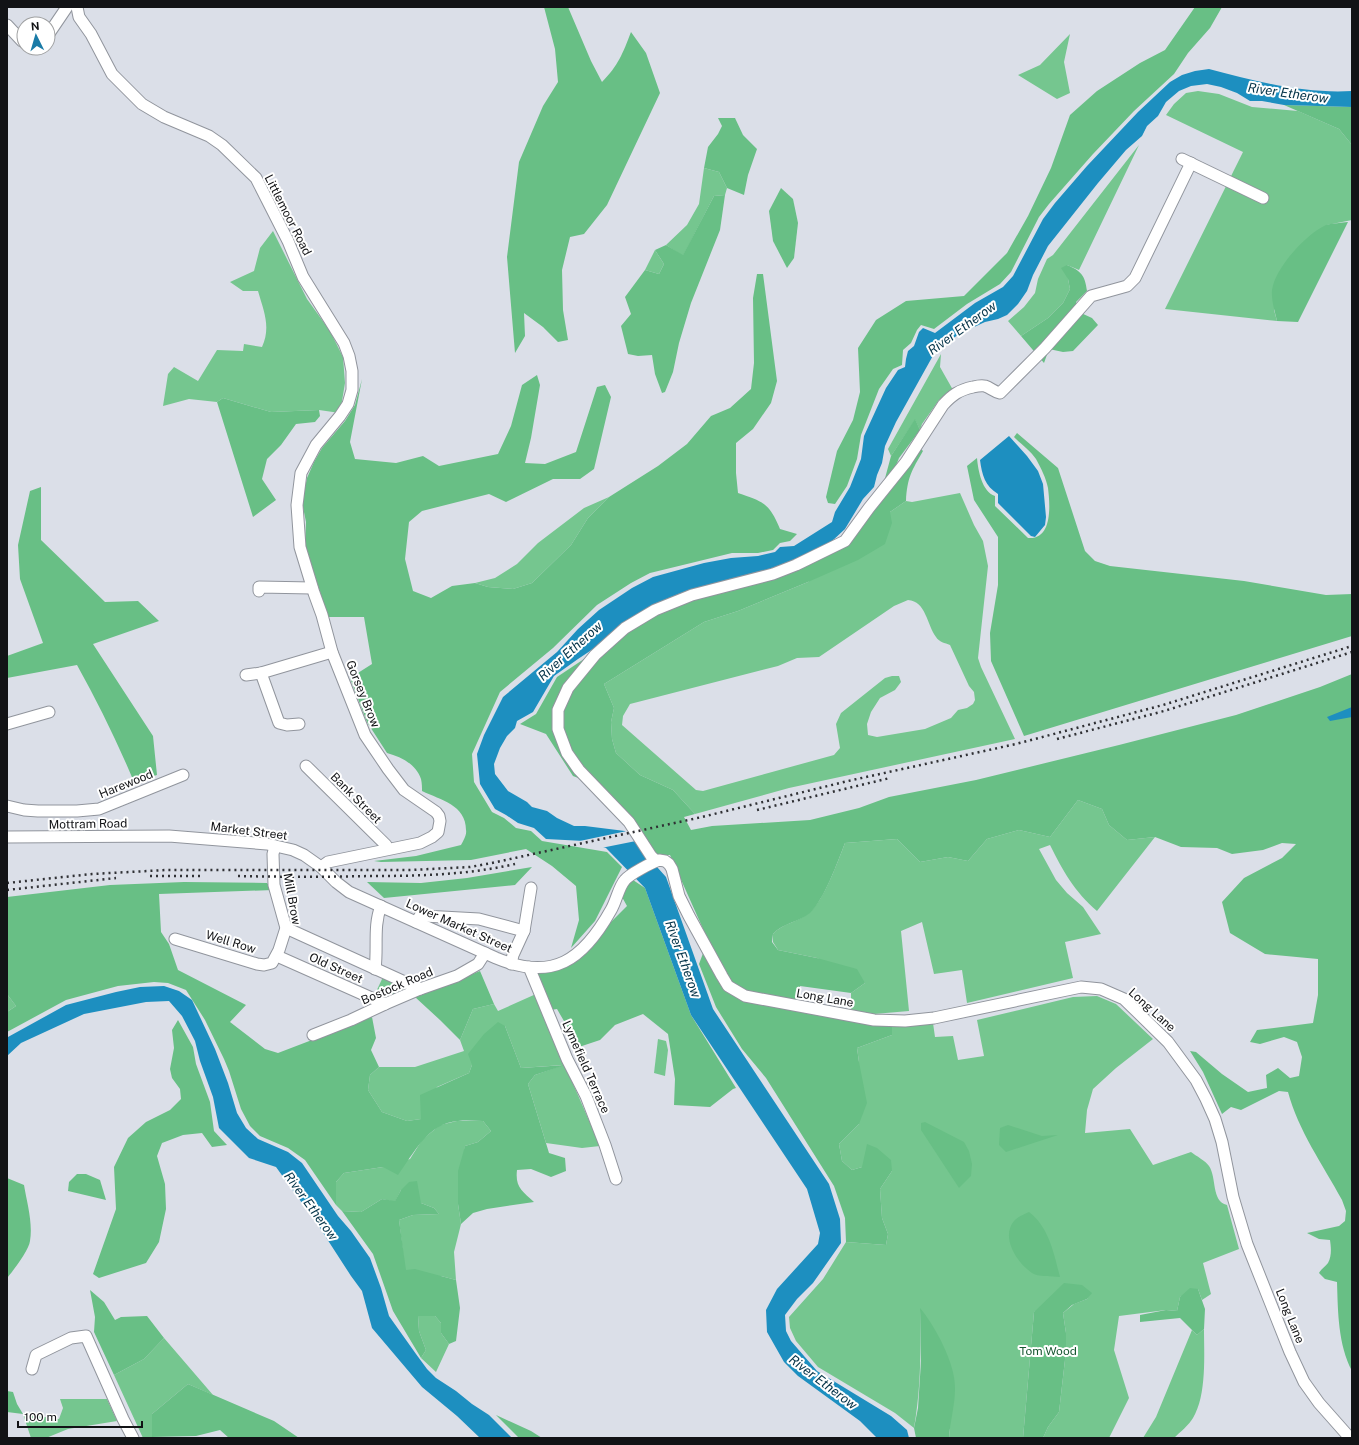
<svg xmlns="http://www.w3.org/2000/svg" width="1359" height="1445" font-family="'Public Sans',sans-serif">
  <style>
    .green { fill: #75c68f; fill-rule: evenodd }
    .forest { fill: #68bf85 }
    .water { fill: #1d8fc0 }
    .pier { fill: #dbdfe8 }
    .lines { fill: none; stroke-linecap: round; stroke-linejoin: round }
    .minor-casing { stroke: #91959d; stroke-width: 13 }
    .minor { stroke: #fff; stroke-width: 11 }
    .rail { stroke: #2f3034; stroke-width: 2.5; stroke-dasharray: 2 4; stroke-linecap: butt }
    .labels { text-anchor: middle; dominant-baseline: central; stroke-width: 4; stroke-linejoin: round; paint-order: stroke }
    .street-label { font-size: 12px; fill: #121316; stroke: #fff }
    .park-label { font-size: 12px; fill: #185832; stroke: #fff }
    .water-label { font-size: 13px; font-style: italic; fill: #043348; stroke: #fff }
  </style>
  <rect width="100%" height="100%" fill="#dbdfe8"/>
  <g class="green">
    <path d="M1070,34L1064,62L1070,93L1057,99L1018,75L1040,65Z"/>
    <path d="M1198,91L1219,94L1252,107L1298,111L1339,129L1352,145V220L1327,225L1274,310L1277,321L1165,309L1243,152L1166,115L1174,104L1186,93Z"/>
    <path d="M1139,145L1079,270L1067,265L1068,279L1070,289L1063,303L1048,318L1021,336L1008,321L1024,307L1035,293L1038,279L1047,259L1053,255Z"/>
    <path d="M704,168L719,172L727,188L725,195L714,196L683,256L666,245L687,225L699,204Z"/>
    <path d="M273,231L307,299L330,331L343,357L345,383L340,413L319,410L271,412L223,398L217,402L189,399L163,406L168,374L174,367L198,381L217,350L243,351L244,344L262,347C271,327 264,312 258,291H243L230,282L254,271L260,248Z"/>
    <path d="M655,250L664,264L659,274L645,270Z"/>
    <path d="M941,354L940,367L953,390L939,400L922,424L920,430L915,420L891,456L888,449Z"/>
    <path d="M960,493L974,525L983,541L988,566L978,658L981,667L1015,739L789,788L695,814L673,790L640,775L616,753L612,739L611,722L614,708L604,684L704,622L738,611L808,582L890,512L906,501L912,502ZM908,600C926,601 927,625 936,637C939,642 945,643 950,645L969,686L974,692L975,700L973,704L967,708L958,710L951,718L925,729L877,737L868,735L867,724L871,712L880,698L895,690L901,682L899,676H892L885,678L841,713L836,724L840,748L834,755L703,791L696,790L622,725L623,716L630,704L778,666L797,658L819,657L894,606Z"/>
    <path d="M609,497L588,518L571,545L532,583L513,589L488,587L475,583L495,578L517,564L538,543L584,508Z"/>
    <path d="M1078,800L1102,809L1109,825L1127,840L1155,837L1097,911C1074,891 1063,871 1050,845L1039,849L1056,880L1067,893L1083,907L1101,934L1065,942L1073,978L967,1003L962,970L934,974L922,922L901,931L909,1011L874,1014L851,1010V993L865,983L817,958L778,950L773,942V934C783,923 799,922 810,912C824,900 838,861 845,843L897,839L920,862L948,857L968,861L987,839L1019,830L1050,837Z"/>
    <path d="M383,977L408,988L407,990L385,998L375,994Z"/>
    <path d="M7,994L16,1006L7,1012Z"/>
    <path d="M536,994L565,1065L600,1146L582,1148L546,1143L528,1084L535,1075L563,1065L521,1068L505,1026L472,1065L469,1073L437,1087L421,1119L407,1121L382,1112L368,1090L370,1075L379,1067H415L464,1051L460,1040L473,1009L494,1004L498,1011Z"/>
    <path d="M1097,996L1116,1004L1153,1039L1116,1068L1093,1089L1087,1110L1085,1133L1130,1129L1153,1165L1191,1152C1196,1156 1206,1161 1209,1166C1217,1178 1211,1201 1227,1205L1239,1249L1203,1263L1211,1294L1202,1300L1198,1289L1180,1297L1177,1311L1166,1310L1119,1316L1114,1350L1129,1398L1109,1438H1043L1048,1427L1059,1412L1066,1351V1333L1063,1313L1074,1304L1087,1299L1091,1292L1034,1312L1023,1438H949L950,1425L920,1309C921,1349 921,1388 914,1428L895,1413L818,1367L796,1341L790,1328L789,1317L823,1279L846,1242L886,1245L888,1234L882,1218L880,1189L892,1171L862,1167L852,1170L842,1161L839,1144L859,1124V1062L857,1048L892,1035V1026L933,1023L935,1037L953,1036L958,1060L984,1056L977,1020L1073,997Z"/>
    <path d="M658,1039L666,1041L668,1050L665,1076L654,1073Z"/>
    <path d="M457,1121H483L491,1131L478,1142L465,1146L458,1204L461,1224L454,1252L456,1280L441,1276L406,1278L399,1220L413,1215L439,1214L434,1208L421,1203L401,1190L395,1202L382,1199L361,1212L342,1211L336,1205V1182L344,1173L383,1167L410,1159L422,1140L440,1125Z"/>
    <path d="M418,1316H435L441,1323V1333L449,1344L436,1372L421,1358L426,1350L419,1331Z"/>
    <path d="M1204,1329C1204,1354 1207,1395 1193,1418C1189,1425 1180,1432 1174,1438H1143L1156,1417L1192,1330L1197,1335Z"/>
    <path d="M164,1338L213,1395L188,1384L152,1414V1437L143,1438L114,1375L144,1359Z"/>
    <path d="M60,1399H107L117,1421L68,1429L46,1438H31L23,1414L59,1419L63,1408Z"/>
  </g>
  <g class="forest">
    <path d="M544,7H568L591,61L602,82C618,66 623,53 631,32L646,53L660,93L607,205L584,234L570,237L562,270L563,310L568,340L558,342L543,327L524,313L525,336L515,353L507,257L519,162L543,106L558,82L555,49Z"/>
    <path d="M1195,7H1222L1210,28L1188,53L1174,74L1134,111L1093,154L1049,204L1039,217L1011,272L1000,284L967,304L934,329L921,325L917,330L911,343L903,350L902,365L893,369L879,389L861,435L857,459L847,486L835,504L828,503L826,497L837,451L853,420L860,392L858,348L876,320L906,301L964,296L1007,253L1028,216L1051,168L1070,115L1097,91L1140,63L1165,50Z"/>
    <path d="M1284,105L1352,107V145L1339,129Z"/>
    <path d="M718,118H735L743,135L757,149L748,175L744,195L727,188L719,172L704,168L708,147L718,134L722,126Z"/>
    <path d="M781,188L793,199L798,223L794,258L787,268L773,241L769,211Z"/>
    <path d="M725,195L720,230L691,303L679,343L673,372L665,392L662,393L655,374L652,355L638,356L628,354L621,326L631,314L625,297L645,270L659,274L664,264L655,250L666,245L683,255L714,196Z"/>
    <path d="M1348,222L1298,322L1277,321C1275,312 1271,300 1272,290C1275,268 1306,234 1326,225C1333,223 1341,223 1348,222Z"/>
    <path d="M1067,265C1081,271 1085,275 1087,291L1076,302L1081,313L1092,318L1098,325L1073,351L1063,352L1049,349L1044,363L1021,336L1048,318L1063,303L1070,289L1068,279L1061,268Z"/>
    <path d="M757,274H763L777,381L771,403L753,429L736,443V473L738,493C764,502 769,503 780,529L797,534L790,541L780,543L773,550L758,553H732L687,564L650,573L631,583L597,605L553,648L500,692L472,754L474,782L492,812L504,818L516,828L531,831L542,841L607,852L622,867L595,921L571,948L579,920L576,886L552,866L526,849L471,860L381,862L374,861L416,856L461,845C463,841 467,835 466,830C466,805 441,800 422,791C422,788 422,783 421,779C416,764 401,757 387,753L367,722L350,678L372,664L364,617H328L305,545L306,522L302,502L307,478L314,462L322,448L345,421L355,405L362,379L350,442L355,459L396,463L423,456L439,466L498,454L511,426L522,385L537,375L540,385L531,438L525,463L545,464L576,452L597,387L605,385L611,397L594,469L580,479H553L506,502L489,494L422,511L409,522L405,559L413,591L431,598L452,586L475,583L488,587L513,589L532,583L571,545L588,518L609,497L658,466L687,444L711,416L730,408L751,389L754,363L753,298Z"/>
    <path d="M223,398L271,412L319,410L320,416L315,422L296,424L281,445L267,459L262,479L276,500L253,517L217,402Z"/>
    <path d="M915,419L920,430L899,458L895,468L884,482L891,456Z"/>
    <path d="M1017,433L1058,468L1085,551L1095,561L1110,566L1244,581L1326,595L1352,594V636L1024,736L991,661L990,633L998,585V537L974,500L967,466L977,458C978,470 982,492 995,496V506L1028,538C1053,540 1050,504 1048,488C1046,478 1041,468 1036,459C1031,451 1021,444 1014,437Z"/>
    <path d="M919,447L923,451C912,470 907,478 906,501L890,512L892,523L885,544L858,560L808,582L738,611L704,622L604,684L614,708L611,722L612,739L616,753L640,775L673,790L695,814L684,817L691,830L712,826L810,820L859,808L889,797L976,780L1119,745L1236,715L1320,687L1352,674V1371C1338,1344 1338,1313 1337,1282L1325,1279L1319,1273C1321,1269 1326,1266 1328,1263C1332,1256 1331,1247 1330,1240L1319,1239L1307,1233L1339,1226L1345,1221L1346,1211L1342,1200C1323,1165 1298,1130 1288,1092L1279,1091L1241,1110L1231,1107L1222,1114L1203,1072L1190,1051L1196,1052L1222,1074L1248,1092L1267,1088L1266,1075L1278,1068L1290,1078L1299,1076L1302,1057L1297,1042L1284,1037L1260,1044L1250,1042L1257,1030L1313,1023L1318,995V959L1265,954L1230,933L1222,902L1244,878L1282,858L1296,844L1282,843L1263,850L1232,854L1217,848L1181,847L1155,837L1127,840L1109,825L1102,809L1078,800L1050,837L1019,830L987,839L968,861L948,857L920,862L897,839L845,843C838,861 824,900 810,913C799,922 783,923 773,934L772,942L778,950L817,958L857,969L865,983L851,993L800,986L796,1010L892,1026V1035L857,1048L859,1062L867,1103L859,1124L839,1144L842,1161L852,1170L862,1167L867,1144L877,1148L891,1160L892,1171L880,1189L882,1218L888,1234L886,1245L846,1242L845,1218L834,1186L766,1078L742,1049L716,1007L699,964L708,940L670,855H655L581,779L573,776L546,734L520,724L536,714L557,677L590,655L573,690L598,655L627,630L655,612L847,544Z"/>
    <path d="M41,487V540L105,602L138,601L159,621L93,644L153,736L157,775L134,782C117,741 98,703 77,665L7,678V656L43,643L20,579L18,545L30,491Z"/>
    <path d="M532,867L515,885L384,898L367,882L421,883L467,878Z"/>
    <path d="M630,878L645,888L691,1015L736,1088L733,1089L710,1107L674,1105L675,1079L668,1034L643,1014L615,1025L600,1040L579,1047L557,1009L551,1010L536,973L566,967L577,961L588,951L605,928L627,906L622,897Z"/>
    <path d="M184,882L267,883L273,890L159,894L161,932L169,944L178,970L246,1005L230,1022L265,1049L278,1053L372,1017L376,1038L371,1050L379,1067L370,1075L368,1090L382,1112L407,1121L421,1119L420,1095L469,1073L472,1065L468,1054L484,1034L498,1022L505,1026L521,1068L565,1065L535,1075L528,1084L549,1153L565,1158L566,1171L551,1177L531,1169L517,1170C515,1187 522,1191 534,1202L487,1209L473,1213L461,1224L458,1204V1171L465,1146L478,1142L491,1131L483,1121C475,1121 467,1120 458,1121C428,1123 414,1153 398,1175L383,1167L344,1173L336,1182V1205L305,1160L288,1148L260,1136L250,1126L241,1109L229,1071L224,1059L205,1020L186,990L168,983L154,982L118,986L66,1000L7,1032V1012L16,1006L7,994V897L110,885Z"/>
    <path d="M480,971L494,1004L473,1009L460,1040L440,1020L415,997Z"/>
    <path d="M178,1020L193,1047L196,1064L210,1102L214,1131L227,1145L212,1147L202,1133L183,1135L162,1143L157,1156L165,1184L166,1209L159,1242L146,1263L99,1278L93,1274L116,1209L114,1167L128,1138L146,1122L170,1110L181,1099L180,1089L172,1078L170,1069L174,1048L172,1030Z"/>
    <path d="M925,1122L964,1142L969,1151L972,1164L971,1176L959,1188L921,1130V1123Z"/>
    <path d="M1008,1125L1042,1136L1058,1135L1006,1152L999,1145L1000,1128Z"/>
    <path d="M77,1174H86L100,1180L106,1200L68,1191L69,1182Z"/>
    <path d="M7,1178L24,1185C27,1203 33,1223 30,1241C29,1250 13,1271 7,1278Z"/>
    <path d="M417,1181L421,1203L434,1208L439,1214L413,1215L399,1220L406,1270L415,1269L456,1280L460,1308L456,1341L449,1344L441,1333V1323L435,1316H418L419,1331L426,1350L421,1358L393,1311L373,1254L342,1211L361,1212L382,1199L395,1201L401,1190L409,1182Z"/>
    <path d="M1029,1212C1049,1227 1054,1254 1060,1277C1053,1276 1037,1277 1032,1273C1018,1264 1000,1238 1014,1221C1017,1217 1025,1214 1029,1212Z"/>
    <path d="M1064,1283L1082,1285L1092,1293L1087,1299L1072,1305L1063,1313L1066,1333V1351L1059,1412L1048,1427L1043,1438H1023L1034,1312Z"/>
    <path d="M1190,1288L1198,1289L1205,1309L1204,1329L1197,1335L1180,1318L1140,1322V1315L1166,1310L1177,1311L1180,1297Z"/>
    <path d="M90,1290L104,1302L115,1320L121,1317L147,1316L164,1338L144,1359L114,1375L94,1332L95,1317Z"/>
    <path d="M920,1308C935,1326 956,1364 955,1389C955,1405 950,1422 949,1438H916L914,1428L918,1408L921,1361Z"/>
    <path d="M188,1384L274,1421L299,1438H229L220,1430L196,1436L152,1437V1414Z"/>
    <path d="M7,1391L13,1392L17,1404L23,1414L7,1412Z"/>
    <path d="M496,1415L531,1431L542,1438H519Z"/>
  </g>
  <g class="water">
    <path d="M1209,69C1254,81 1305,94 1352,91V107L1284,105L1262,101H1250L1237,93L1221,87L1207,84L1191,86L1179,91L1166,102L1158,116L1147,126L1142,136L1126,150L1098,183L1048,246L1033,275L1027,291L1018,304L1007,315L998,319L985,322L959,334L935,352L896,422L885,446L882,463L877,475L874,487L863,499L845,529L818,554L774,570L714,585L596,647L578,659L554,676L533,712L517,721L515,728L507,736L500,748L494,764L495,774L508,791L527,802L532,807L547,811L557,818L574,826H585L625,831L666,877L713,1009L829,1184L840,1219L841,1243L813,1283L797,1299L785,1315L786,1331L791,1341L817,1371L891,1416L907,1430L909,1438H877L860,1421L798,1376L784,1362L767,1332L766,1310L777,1289L818,1244L820,1233L807,1189L691,1015L645,888L606,848L584,841L546,839L534,828L518,823L506,815L495,809L480,784L477,754L484,735L503,697L557,652L578,629L599,610L632,588L653,577L704,563L731,558L758,556L775,552L780,547L794,546L832,522L835,512L850,487L861,459L864,436L886,388L898,370L905,367L906,359L908,351L914,346L919,332L923,328L935,333L975,303L1003,287L1013,276L1043,219L1055,203L1087,166L1138,112L1170,82L1182,75L1195,71Z"/>
    <path d="M1009,436L1027,456L1038,471L1043,484L1046,517L1045,525L1035,537L1031,536L998,503V494C985,486 982,475 980,460Z"/>
    <path d="M1352,707V717L1330,721L1327,717Z"/>
    <path d="M164,986L179,991L192,1000L215,1049L228,1083L237,1113L246,1128L258,1139L288,1152L302,1163L338,1216L351,1231L370,1258L381,1288L389,1316L416,1354L427,1369L436,1378L456,1391L472,1404L489,1415L512,1438H480L457,1416L422,1387L372,1328L362,1291L351,1276L318,1225L276,1167L249,1158L219,1128L213,1097L200,1061L195,1041L182,1016L169,1001L146,1002L84,1014L21,1043L7,1056V1040L8,1037L66,1005L116,992L140,987Z"/>
  </g>
  <path class="pier" d="M627,831L636,841L601,848L584,843L575,842Z"/>
  <g class="lines">
    <defs>
      <g id="minor">
        <path d="M77,7L79,17L91,34L112,74L142,104L164,117L209,136L222,145L256,178L288,241L303,277L344,343L349,356L352,371V390L348,404L340,416L316,445L301,473L297,505L300,547L314,593L322,615L332,652L365,735L388,769L404,790L436,812L439,816L440,821L438,832L432,837L420,843L328,862L321,867"/>
        <path d="M7,25L22,41L24,42"/>
        <path d="M48,35L67,7"/>
        <path d="M1182,159L1263,198"/>
        <path d="M259,591V587L312,588"/>
        <path d="M261,673L279,723L287,725L299,724"/>
        <path d="M246,675L261,673L332,652"/>
        <path d="M7,724L49,712"/>
        <path d="M306,766L386,845L387,849"/>
        <path d="M7,806L24,810L38,811H77L99,809L183,775"/>
        <path d="M7,837L169,836L267,844L293,850L304,855L321,867L336,882L349,892L496,958C553,982 583,960 611,910C616,902 619,886 625,880C630,874 651,863 659,860L665,861L669,864L672,869L679,896L689,916L722,976L728,986L745,996L874,1020L905,1021L934,1018L1081,987L1101,989L1124,999L1168,1042L1196,1080L1206,1099L1215,1119L1222,1142L1233,1197L1247,1244L1290,1352L1304,1382L1319,1403L1350,1438"/>
        <path d="M656,861L651,856L629,822L579,770L567,753L558,729V710L568,688L595,655L625,628L655,610L692,595L773,574L796,565L845,541L869,508L906,462L943,405C952,395 959,390 973,387C977,386 981,385 985,386C991,388 994,392 1000,393L1045,348L1091,296L1127,286L1135,278L1191,163"/>
        <path d="M416,922L420,916H424L479,919L524,931"/>
        <path d="M286,928L420,989"/>
        <path d="M175,939L257,964L264,965L272,963L279,950L286,928L274,885L273,854L275,846"/>
        <path d="M277,956L385,1004"/>
        <path d="M511,964L513,955L524,931L531,888"/>
        <path d="M529,967L567,1059L586,1096L605,1145L616,1179"/>
        <path d="M375,969C378,948 373,926 381,906"/>
        <path d="M313,1035L351,1020L385,1004L420,989L457,976L478,964L485,953"/>
        <path d="M32,1369L36,1355L71,1338L86,1336L123,1419L133,1438"/>
      </g>
    </defs>
    <use href="#minor" class="minor-casing"/>
    <use href="#minor" class="minor"/>
    <g class="rail">
      <path d="M1057,739L1164,711L1352,652"/>
      <path d="M757,810L890,778"/>
      <path d="M150,876H200"/>
      <path d="M238,876C282,877 326,877 370,876C419,876 467,875 515,864"/>
      <path d="M7,883L92,874L166,870H410L470,867L492,863L702,817L848,781L1016,744L1163,705L1352,646"/>
      <path d="M7,890L116,878"/>
    </g>
  </g>
  <g class="labels">
    <g class="street-label">
      <text transform="translate(288 215) rotate(63)">Littlemoor Road</text>
      <text transform="translate(363 694) rotate(68)">Gorsey Brow</text>
      <text transform="translate(126 784) rotate(-22)">Harewood</text>
      <text transform="translate(356 798) rotate(45)">Bank Street</text>
      <text transform="translate(88 824) rotate(-1)">Mottram Road</text>
      <text transform="translate(249 831) rotate(7)">Market Street</text>
      <text transform="translate(292 899) rotate(80)">Mill Brow</text>
      <text transform="translate(459 926) rotate(24)">Lower Market Street</text>
      <text transform="translate(231 942) rotate(17)">Well Row</text>
      <text transform="translate(336 968) rotate(24)">Old Street</text>
      <text transform="translate(397 986) rotate(-23)">Bostock Road</text>
      <text transform="translate(825 998) rotate(10)">Long Lane</text>
      <text transform="translate(1152 1010) rotate(42)">Long Lane</text>
      <text transform="translate(586 1067) rotate(66)">Lymefield Terrace</text>
      <text transform="translate(1290 1316) rotate(68)">Long Lane</text>
    </g>
    <g class="park-label">
      <text x="1048" y="1351">Tom Wood</text>
    </g>
    <g class="water-label">
      <text transform="translate(1288 93) rotate(8)">River Etherow</text>
      <text transform="translate(962 328) rotate(-36)">River Etherow</text>
      <text transform="translate(570 651) rotate(-42)">River Etherow</text>
      <text transform="translate(683 959) rotate(70)">River Etherow</text>
      <text transform="translate(311 1206) rotate(54)">River Etherow</text>
      <text transform="translate(823 1382) rotate(37)">River Etherow</text>
    </g>
  </g>
  <rect width="1359" height="1445" fill="none" stroke="#121316" stroke-width="16"/>
  <g transform="translate(36 36) rotate(355)"><circle r="19" fill="#ffffff" stroke="#a0a1a2"/>
  <path d="M0-3L7 15L0 10L-7 15Z" fill="#1a7ba7"/>
  <text y="-6" font-size="11" font-weight="bold" text-anchor="middle" fill="#121316">N</text>
  </g>
  <path d="M18 1421v6h124v-6" fill="none" stroke="#121316" stroke-width="2"/>
  <text x="24" y="1421" font-size="12" fill="#121316" stroke="#ffffff" stroke-width="3" paint-order="stroke">100 m</text>
</svg>
